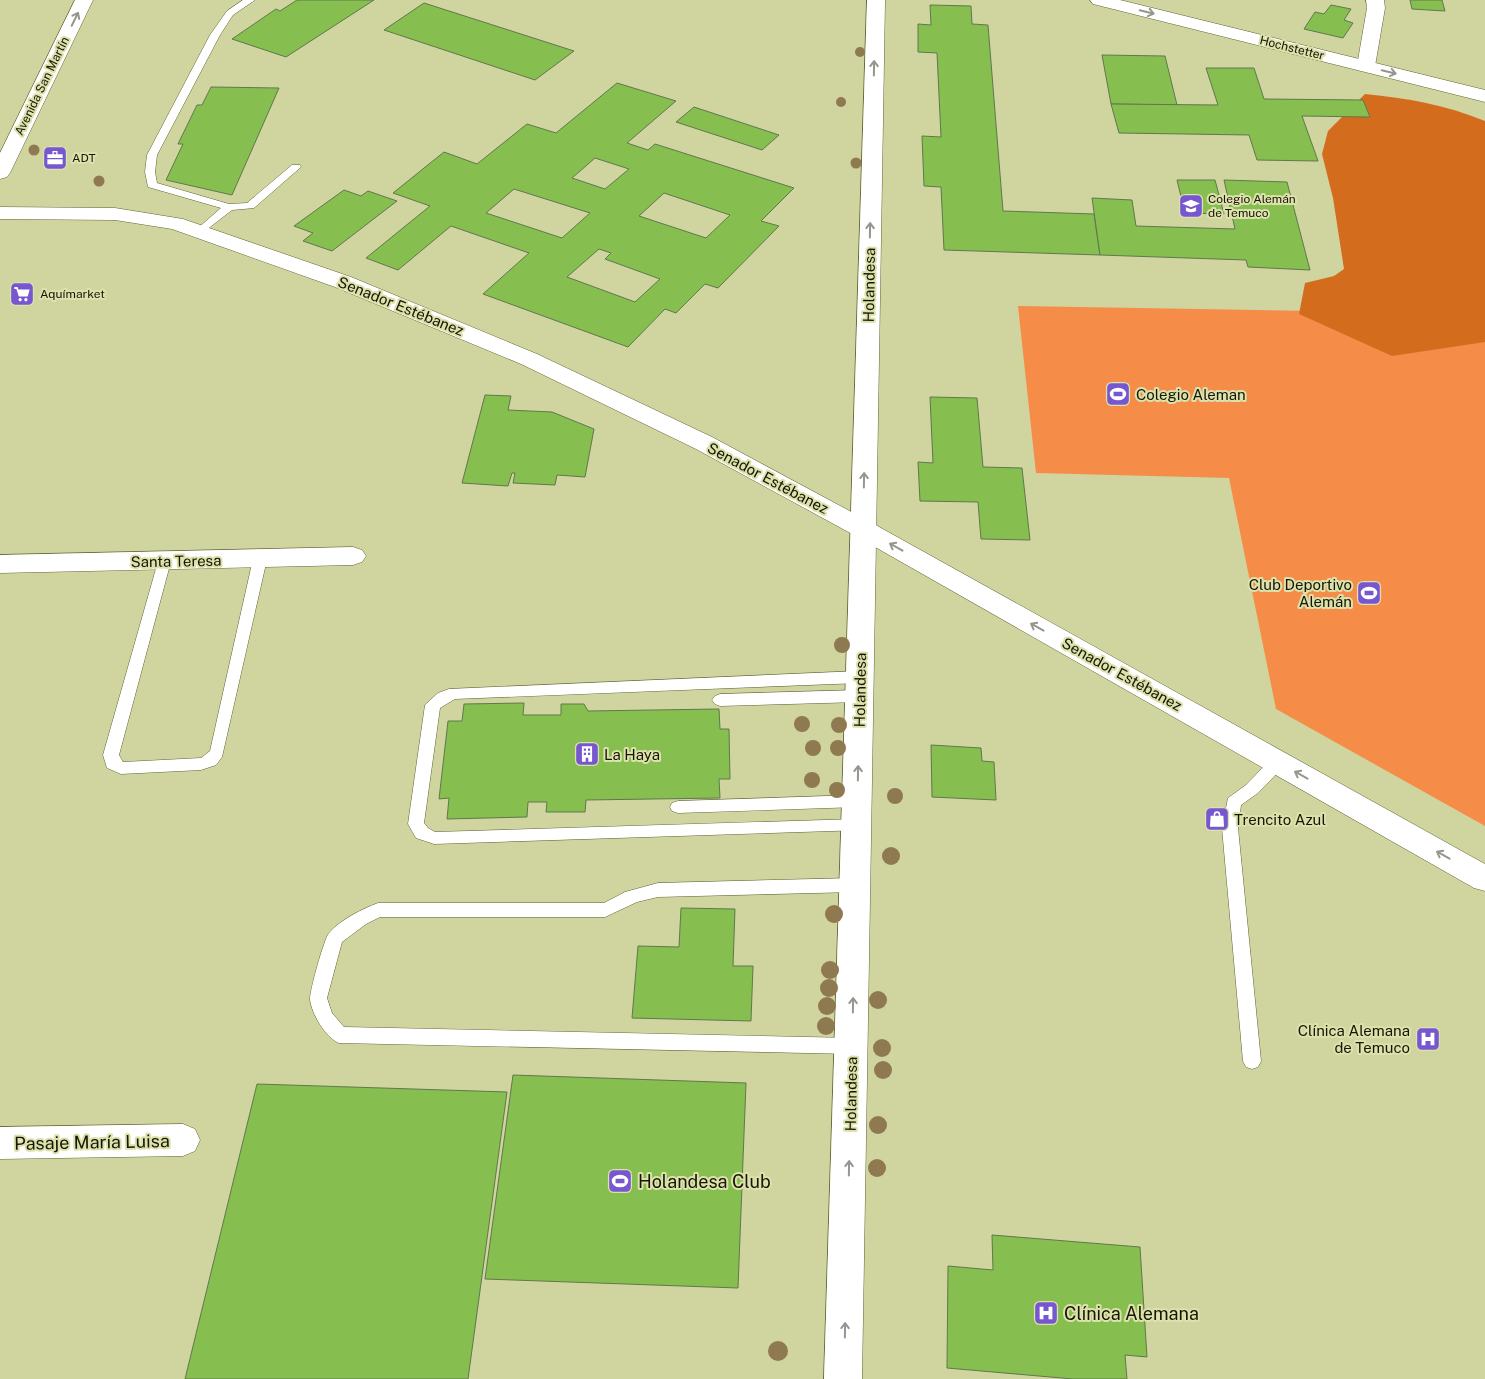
<svg xmlns="http://www.w3.org/2000/svg" width="1485" height="1379" font-family="'Public Sans',sans-serif">
  <style>
    .green { fill: #f58d49 }
    .forest { fill: #d46c1e }
    .building { fill: #86be4f; stroke: #60784d; fill-rule: evenodd }
    .lines { fill: none; stroke-linecap: round; stroke-linejoin: round }
    .service-casing { stroke: #616433; stroke-width: 1 }
    .minor-casing { stroke: #616433; stroke-width: 1 }
    .secondary-casing { stroke: #616433; stroke-width: 1 }
    .service { fill: #fff; fill-rule: evenodd }
    .minor { fill: #fff; fill-rule: evenodd }
    .secondary { fill: #fff; fill-rule: evenodd }
    .tree { fill: #8f7951 }
    .oneway { stroke: #96968e }
    .labels { text-anchor: middle; dominant-baseline: central; stroke-width: 4; stroke-linejoin: round; paint-order: stroke }
    .far-street-label { font-size: 12px; fill: #161604; stroke: #dde1ac }
    .far-poi-label { font-size: 12px; fill: #161604; stroke: #dde1ac; text-anchor: start }
    .street-label { font-size: 15px; fill: #161604; stroke: #dde1ac }
    .poi-label { font-size: 15px; fill: #161604; stroke: #dde1ac; text-anchor: start }
    .near-street-label { font-size: 18px; fill: #161604; stroke: #dde1ac }
    .near-poi-label { font-size: 18px; fill: #161604; stroke: #dde1ac; text-anchor: start }
  </style>
  <rect width="100%" height="100%" fill="#d0d49f"/>
  <path class="green" d="M1018,306L1485,314V826L1276,709L1229,478L1036,473Z"/>
  <path class="forest" d="M1365,94C1407,98 1446,105 1485,121V342L1392,356L1299,314L1305,283L1334,276L1344,269L1333,198L1322,154L1328,131Z"/>
  <g class="building">
    <path d="M297,0H374L286,57L232,39L276,9L280,11Z"/>
    <path d="M1410,0H1442L1445,11L1412,9Z"/>
    <path d="M424,3L574,51L535,80L384,30Z"/>
    <path d="M930,5L971,6L972,24L988,25L1003,211L1094,214L1100,255L944,250L941,187L924,186L922,136L941,137L937,53L918,52V24L931,25Z"/>
    <path d="M1331,5L1351,9L1344,20L1353,23L1343,38L1304,29L1315,12L1324,14Z"/>
    <path d="M1102,55L1165,56L1177,105L1111,104Z"/>
    <path d="M1206,68H1254L1264,99L1363,100L1370,117L1302,116L1318,161L1257,160L1249,135L1119,133L1111,104L1218,105Z"/>
    <path d="M617,83L676,101L627,143L648,150L655,144L794,188L761,221L779,226L718,288L705,284L676,313L665,309L628,347L483,294L529,253L451,226L398,270L366,258L430,206L393,193L444,152L477,164L527,124L556,133ZM595,158L629,169L605,189L572,178ZM514,189L590,213L562,238L486,213ZM664,193L730,215L706,238L639,216ZM599,249L611,253L605,259L660,279L635,302L567,277Z"/>
    <path d="M211,87L279,88L232,195L166,180L183,144H178L197,105H202Z"/>
    <path d="M694,107L779,135L762,150L676,122Z"/>
    <path d="M1177,180H1215L1224,214L1185,213Z"/>
    <path d="M1224,180L1287,182L1310,270L1248,267L1246,260L1100,255L1092,198L1132,200L1136,226L1235,229Z"/>
    <path d="M344,190L361,196L368,191L397,201L332,251L303,241L313,233L294,226Z"/>
    <path d="M485,395L511,396L508,410L552,412L594,429L585,477L557,475L555,485L513,483L515,473H512L508,486L462,483Z"/>
    <path d="M930,397L977,398L983,467L1022,468L1030,540L981,539L978,502L920,501L918,462L933,463Z"/>
    <path d="M524,703L523,715H561V704H584L588,711L719,709L720,729H729L730,779H719L720,798L586,800L585,812H546L547,802H528L527,817L447,819L449,798L439,799L448,721H462L464,704Z"/>
    <path d="M931,745L981,748L982,761L994,762L996,800L932,797Z"/>
    <path d="M681,908L735,909L733,966H753L751,1021L632,1018L638,946L679,947Z"/>
    <path d="M513,1075L746,1083L738,1288L485,1279Z"/>
    <path d="M257,1084L507,1092L468,1379H185Z"/>
    <path d="M992,1235L1140,1247L1147,1357L1125,1355L1127,1379H1073L947,1368L948,1266L993,1270Z"/>
  </g>
  <g class="lines">
    <defs>
      <g id="service">
        <path d="M243,0H255L233,15L220,35L157,155L155,172L157,183L229,204L247,203L292,165H300L301,167L254,208L232,210L201,234L197,233V229L221,208L148,187L145,172L147,155L210,35L227,11Z"/>
        <path d="M260,554L267,559L222,757L216,765L201,770L121,774L107,768L103,755L159,558L164,556L171,561L119,755L123,762L201,758L210,751L253,559Z"/>
        <path d="M860,671L865,673L867,677L865,681L860,683L455,699L440,708L424,823L428,828L435,832L857,819L863,820L865,825L863,830L434,844L416,838L408,824L425,705L438,693L449,689Z"/>
        <path d="M860,690L865,692L868,696L865,700L860,702L720,706L715,704L712,700L715,696L720,694Z"/>
        <path d="M1278,756L1284,758L1286,762L1284,766L1258,793L1241,805L1238,828L1261,1061L1258,1067L1252,1069L1246,1067L1243,1061L1222,828L1228,798L1246,785L1272,758Z"/>
        <path d="M858,795L864,797L866,801L864,805L858,807L678,813L672,811L670,807L672,803L678,801Z"/>
        <path d="M856,878L862,880L864,885L862,890L856,892L658,897L637,902L605,917H380L366,924L342,942L327,998L332,1013L344,1027L852,1038L858,1040L861,1046L858,1052L852,1054L339,1043C325,1037 312,1014 310,1000C309,993 324,939 329,933C340,920 362,909 378,903H604L625,892L658,883Z"/>
      </g>
      <g id="minor">
        <path d="M867,0H885L862,1379H824Z"/>
        <path d="M1366,0H1384L1385,8L1375,66L1373,70H1359L1357,66L1367,8Z"/>
        <path d="M353,547L362,550L366,556L362,562L353,565L0,573V555Z"/>
        <path d="M183,1124L195,1129L200,1140L195,1151L183,1156L0,1159V1127Z"/>
      </g>
      <g id="secondary">
        <path d="M75,0H93L10,173L7,177L0,179V153Z"/>
        <path d="M1090,0H1120L1485,90V102L1093,4Z"/>
        <path d="M0,207L115,208L183,219L351,277L537,354L712,437L872,523L1485,864V891L1474,888L854,535L696,449L521,364L335,287L172,229L115,220L0,219Z"/>
      </g>
    </defs>
    <use href="#service" class="service-casing"/>
    <use href="#minor" class="minor-casing"/>
    <use href="#secondary" class="secondary-casing"/>
    <use href="#service" class="service"/>
    <use href="#minor" class="minor"/>
    <use href="#secondary" class="secondary"/>
  </g>
  <g class="tree">
    <circle cx="860" cy="52" r="5"/>
    <circle cx="841" cy="102" r="5"/>
    <circle cx="34" cy="150" r="5.5"/>
    <circle cx="856" cy="163" r="5.5"/>
    <circle cx="99" cy="181" r="5.5"/>
    <circle cx="842" cy="645" r="8"/>
    <circle cx="802" cy="724" r="8"/>
    <circle cx="839" cy="725" r="8"/>
    <circle cx="813" cy="748" r="8"/>
    <circle cx="838" cy="748" r="8"/>
    <circle cx="812" cy="780" r="8"/>
    <circle cx="837" cy="790" r="8"/>
    <circle cx="895" cy="796" r="8"/>
    <circle cx="891" cy="856" r="9"/>
    <circle cx="834" cy="914" r="9"/>
    <circle cx="830" cy="970" r="9"/>
    <circle cx="829" cy="988" r="9"/>
    <circle cx="878" cy="1000" r="9"/>
    <circle cx="827" cy="1006" r="9"/>
    <circle cx="826" cy="1026" r="9"/>
    <circle cx="882" cy="1048" r="9"/>
    <circle cx="883" cy="1070" r="9"/>
    <circle cx="878" cy="1125" r="9"/>
    <circle cx="877" cy="1168" r="9"/>
    <circle cx="778" cy="1351" r="10"/>
  </g>
  <defs><path id="oneway-shaft" d="M-6 0H5M1.5-3L5.5 0L1.5 3" fill="none" stroke-width="1.6" stroke-linecap="round" stroke-linejoin="round" transform="scale(1.25)"/></defs>
  <g class="oneway">
    <use href="#oneway-shaft" transform="translate(1147 12) rotate(14)"/>
    <use href="#oneway-shaft" transform="translate(75 19) rotate(-64)"/>
    <use href="#oneway-shaft" transform="translate(874 68) rotate(-89)"/>
    <use href="#oneway-shaft" transform="translate(1389 72) rotate(14)"/>
    <use href="#oneway-shaft" transform="translate(870 230) rotate(-89)"/>
    <use href="#oneway-shaft" transform="translate(864 480) rotate(-89)"/>
    <use href="#oneway-shaft" transform="translate(896 547) rotate(-151)"/>
    <use href="#oneway-shaft" transform="translate(1037 627) rotate(-151)"/>
    <use href="#oneway-shaft" transform="translate(858 773) rotate(-89)"/>
    <use href="#oneway-shaft" transform="translate(1301 775) rotate(-151)"/>
    <use href="#oneway-shaft" transform="translate(1443 855) rotate(-151)"/>
    <use href="#oneway-shaft" transform="translate(853 1005) rotate(-89)"/>
    <use href="#oneway-shaft" transform="translate(849 1168) rotate(-89)"/>
    <use href="#oneway-shaft" transform="translate(845 1330) rotate(-89)"/>
  </g>
  <defs>
    <symbol id="office-square" viewBox="-11 -11 22 22"><rect x="-9" y="-9" width="18" height="18" rx="4" fill="#7757d0" stroke="#dde1ac"/><path d="M-6-3h4V-5.5h4V-3h4V5H-6ZM-1-4.5V-3h2v-1.5ZM-6 0V1H6V0Z" fill="#fff"/></symbol>
    <symbol id="school-square" viewBox="-11 -11 22 22"><rect x="-9" y="-9" width="18" height="18" rx="4" fill="#7757d0" stroke="#dde1ac"/><path d="M0-5L7-2L0 1L-7-2ZM-4 1L0 2.5L4 1V4Q0 6-4 4Z" fill="#fff"/></symbol>
    <symbol id="supermarket-square" viewBox="-11 -11 22 22"><rect x="-9" y="-9" width="18" height="18" rx="4" fill="#7757d0" stroke="#dde1ac"/><path d="M-6-5.5h2.5l.6 2H6L4.5 2H-2.5L-4.4-4H-6ZM-1.5 3.2a1.3 1.3 0 1 0 .1 0ZM3 3.2a1.3 1.3 0 1 0 .1 0Z" fill="#fff"/></symbol>
    <symbol id="stadium-square" viewBox="-11 -11 22 22"><rect x="-9" y="-9" width="18" height="18" rx="4" fill="#7757d0" stroke="#dde1ac"/><path d="M0-5a6.5 5 0 1 0 0 10a6.5 5 0 1 0 0-10ZM-3.5-1.8h7v3.6h-7Z" fill="#fff"/></symbol>
    <symbol id="building-square" viewBox="-11 -11 22 22"><rect x="-9" y="-9" width="18" height="18" rx="4" fill="#7757d0" stroke="#dde1ac"/><path d="M-4-6H4V6H1V3H-1V6H-4ZM-2.5-4.3h1.7v1.8h-1.7ZM.8-4.3h1.7v1.8H.8ZM-2.5-1h1.7V.8h-1.7ZM.8-1h1.7V.8H.8Z" fill="#fff"/></symbol>
    <symbol id="shop-square" viewBox="-11 -11 22 22"><rect x="-9" y="-9" width="18" height="18" rx="4" fill="#7757d0" stroke="#dde1ac"/><path d="M-5-2.5h2.3a2.7 3.5 0 0 1 5.4 0H5L5.5 6h-11ZM-1.5-2.5h3a1.5 2.3 0 0 0-3 0Z" fill="#fff"/></symbol>
    <symbol id="hospital-square" viewBox="-11 -11 22 22"><rect x="-9" y="-9" width="18" height="18" rx="4" fill="#7757d0" stroke="#dde1ac"/><path d="M-5-5h3v3.5h4V-5h3V5h-3V1.5h-4V5h-3Z" fill="#fff"/></symbol>
  </defs>
  <g fill-rule="evenodd">
    <use href="#office-square" x="41" y="144" width="28" height="28"/>
    <use href="#school-square" x="1177" y="192" width="28" height="28"/>
    <use href="#supermarket-square" x="8" y="280" width="28" height="28"/>
    <use href="#stadium-square" x="1104" y="380" width="28" height="28"/>
    <use href="#stadium-square" x="1355" y="579" width="28" height="28"/>
    <use href="#building-square" x="573" y="740" width="28" height="28"/>
    <use href="#shop-square" x="1203" y="805" width="28" height="28"/>
    <use href="#hospital-square" x="1414" y="1025" width="28" height="28"/>
    <use href="#stadium-square" x="606" y="1167" width="28" height="28"/>
    <use href="#hospital-square" x="1032" y="1299" width="28" height="28"/>
  </g>
  <g class="labels">
    <g class="far-street-label">
      <text transform="translate(1292 48) rotate(14)">Hochstetter</text>
      <text transform="translate(42 86) rotate(-64)">Avenida San Martín</text>
    </g>
    <g class="far-poi-label">
      <text x="72" y="158">ADT</text>
      <text x="1208" y="199">Colegio Alemán<tspan x="1208" dy="14">de Temuco</tspan></text>
      <text x="40" y="294">Aquímarket</text>
    </g>
    <g class="street-label">
      <text transform="translate(869 285) rotate(-89)">Holandesa</text>
      <text transform="translate(401 306) rotate(22)">Senador Estébanez</text>
      <text transform="translate(768 478) rotate(28)">Senador Estébanez</text>
      <text transform="translate(176 561) rotate(-1)">Santa Teresa</text>
      <text transform="translate(1122 674) rotate(29)">Senador Estébanez</text>
      <text transform="translate(860 690) rotate(-89)">Holandesa</text>
      <text transform="translate(851 1094) rotate(-89)">Holandesa</text>
    </g>
    <g class="poi-label">
      <text x="1136" y="394">Colegio Aleman</text>
      <text x="1352" y="584" text-anchor="end">Club Deportivo<tspan x="1352" dy="17">Alemán</tspan></text>
      <text x="604" y="754">La Haya</text>
      <text x="1234" y="819">Trencito Azul</text>
      <text x="1410" y="1030" text-anchor="end">Clínica Alemana<tspan x="1410" dy="17">de Temuco</tspan></text>
    </g>
    <g class="near-street-label">
      <text transform="translate(92 1142) rotate(-1)">Pasaje María Luisa</text>
    </g>
    <g class="near-poi-label">
      <text x="638" y="1181">Holandesa Club</text>
      <text x="1064" y="1313">Clínica Alemana</text>
    </g>
  </g>
</svg>
